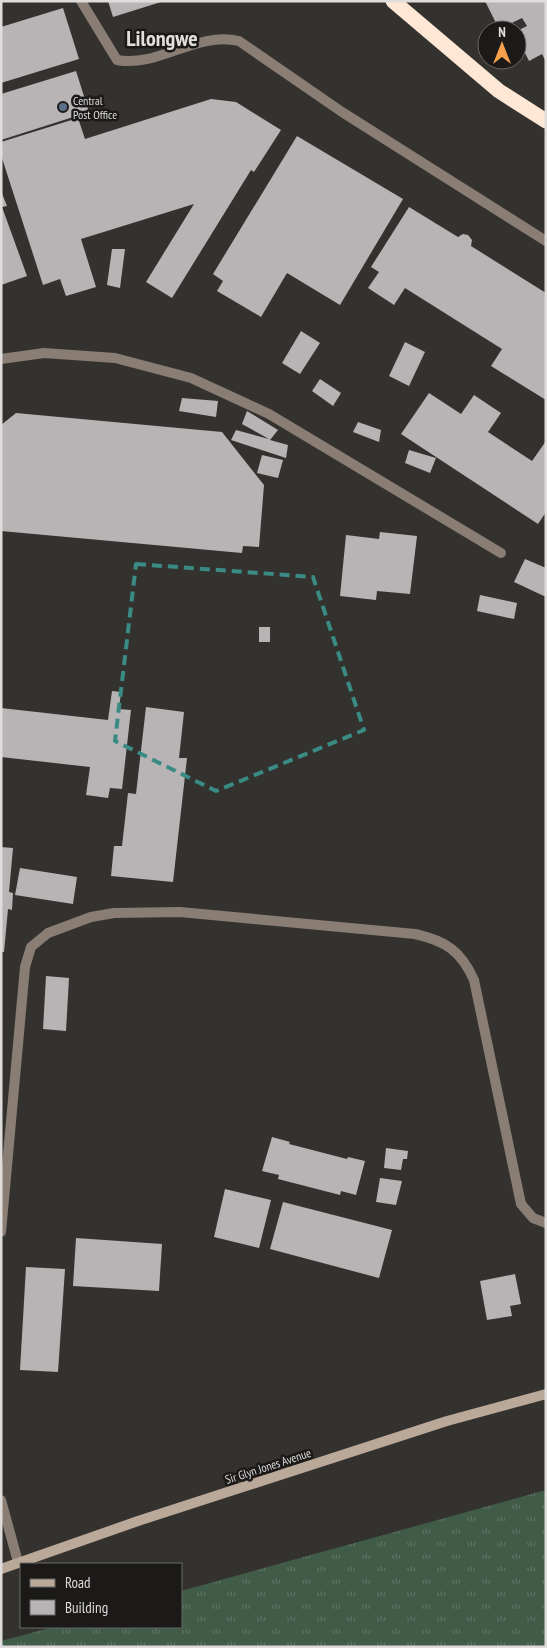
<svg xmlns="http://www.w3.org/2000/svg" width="547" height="1648" font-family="'PT Sans Narrow',sans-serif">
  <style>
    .grass { fill: url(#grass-tufts) }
    .building { fill: #b8b4b6 }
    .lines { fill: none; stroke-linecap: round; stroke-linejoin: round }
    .lane { stroke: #897d74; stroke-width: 10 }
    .secondary { stroke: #baa899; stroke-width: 10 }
    .highway { stroke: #fee7d4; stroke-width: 15 }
    .marked { fill: none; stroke: #398b84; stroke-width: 4; stroke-dasharray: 10 6; stroke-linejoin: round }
    .service-dot { fill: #5c6f8a; stroke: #1b1a19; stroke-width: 2 }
    .labels { text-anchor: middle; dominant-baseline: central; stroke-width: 5; stroke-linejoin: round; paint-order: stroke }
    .poi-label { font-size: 12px; fill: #dfdddc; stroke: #1b1a19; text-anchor: start }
    .street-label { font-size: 12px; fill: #dfdddc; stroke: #1b1a19 }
    .town-label { font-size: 22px; font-weight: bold; fill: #e3e0dc; stroke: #1b1a19 }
  </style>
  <defs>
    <pattern id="grass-tufts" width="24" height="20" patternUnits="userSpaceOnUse" patternTransform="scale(1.25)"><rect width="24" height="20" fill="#415b49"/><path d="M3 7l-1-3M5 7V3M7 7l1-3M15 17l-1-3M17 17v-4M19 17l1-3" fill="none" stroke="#5c7263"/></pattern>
  </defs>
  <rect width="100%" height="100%" fill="#34322f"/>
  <path class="grass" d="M546,1490V1647H1V1641L53,1627H181V1591Z"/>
  <g class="building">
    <path d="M108,1H161V2L113,17Z"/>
    <path d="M485,1H546V62L542,54L529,61L517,37V31L527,26L522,18L499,29Z"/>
    <path d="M63,8L79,59L1,83V27Z"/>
    <path d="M76,71L89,112L1,140V94Z"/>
    <path d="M211,99L236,102L281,130L254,172L251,170L172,298L146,282L194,204L81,239L96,287L66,296L60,279L43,285L1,155V142L78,118L85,139Z"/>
    <path d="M297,136L403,199L340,305L287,273L261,317L217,291L223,281L213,274Z"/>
    <path d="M1,191L7,206L2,207L27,276L1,285Z"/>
    <path d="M409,207L458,237L463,234L468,235L472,240L471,246L546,293V400L491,366L502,349L405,288L394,305L368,288L379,272L371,267Z"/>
    <path d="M112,249H125L120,288L107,285Z"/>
    <path d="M301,331L320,343L300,374L282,363Z"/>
    <path d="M405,342L425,352L409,386L389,376Z"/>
    <path d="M320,379L341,393L333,406L312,391Z"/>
    <path d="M429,393L461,414L474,395L501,413L488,432L532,461L546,441V512L538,524L401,434Z"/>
    <path d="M182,398L218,401L216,417L179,411Z"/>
    <path d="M247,411L278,430L270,440L288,445L286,458L231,440L236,430L269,439L242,424Z"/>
    <path d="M16,413L222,432L264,485L259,547L243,546L242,553L1,531V425Z"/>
    <path d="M358,422L381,430L379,442L353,432Z"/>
    <path d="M409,450L436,458L430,473L405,463Z"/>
    <path d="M262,455L283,460L278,478L257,473Z"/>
    <path d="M380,532L417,536L410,594L377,591L376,600L340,596L346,535L379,539Z"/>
    <path d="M525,559L546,568V597L514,582Z"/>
    <path d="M480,595L517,603L514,619L477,611Z"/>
    <rect x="259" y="627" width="11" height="15"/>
    <path d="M112,691L121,692L119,709L131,710L122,789L110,788L108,798L86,795L90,767L1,757V708L108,720Z"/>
    <path d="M146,707L184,712L179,758H187L173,882L111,876L114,846H122L128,793L136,794Z"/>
    <path d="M1,847L13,848L9,892L13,893L12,910L8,909L4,952H1Z"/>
    <path d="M20,868L77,877L73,904L15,895Z"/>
    <path d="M46,976L69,978L66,1031L43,1029Z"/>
    <path d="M272,1137L290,1142L289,1144L347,1159L348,1157L365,1161L356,1195L341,1191L340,1195L278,1179L279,1175L262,1171Z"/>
    <path d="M386,1148L408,1151L407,1159H403L401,1170L384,1168Z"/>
    <path d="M380,1178L402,1181L396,1205L376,1202Z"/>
    <path d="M225,1189L271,1200L259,1248L214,1237Z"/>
    <path d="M283,1202L392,1230L379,1278L270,1249Z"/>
    <path d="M76,1238L162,1244L159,1291L73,1286Z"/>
    <path d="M26,1267L65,1269L58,1372L20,1370Z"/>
    <path d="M515,1274L521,1304L510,1306L512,1316L487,1320L480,1281Z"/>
  </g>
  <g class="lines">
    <g class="lane">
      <path d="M81,1L117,60C158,68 196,31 239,41L342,112L546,241"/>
      <path d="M1,359L44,353L115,358L191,378L269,414L501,553"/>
      <path d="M1,1232L25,967L31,947L48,933L91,917L114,913L180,912L415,934C446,941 461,951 474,980L521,1204L533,1218L546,1223"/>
      <path d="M1,1500L18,1562"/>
    </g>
    <path class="secondary" d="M1,1569L138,1521L447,1421L546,1394"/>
    <path class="highway" d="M393,1L499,91L546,121"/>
  </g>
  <path class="marked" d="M136,564L313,577L364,730L216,791L115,741Z"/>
  <circle class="service-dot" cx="63" cy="107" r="5"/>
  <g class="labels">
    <g class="poi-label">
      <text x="73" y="100">Central<tspan x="73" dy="14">Post Office</tspan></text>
    </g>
    <g class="street-label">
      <text transform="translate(268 1466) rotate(-18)">Sir Glyn Jones Avenue</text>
    </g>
    <g class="town-label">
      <text x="162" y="38">Lilongwe</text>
    </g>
  </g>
  <rect width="547" height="1648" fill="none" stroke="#dfdddc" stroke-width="5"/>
  <rect x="20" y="1563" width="162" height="65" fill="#1b1a19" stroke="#696867"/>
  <rect x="30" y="1579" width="25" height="8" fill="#baa899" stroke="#696867"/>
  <text x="65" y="1588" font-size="15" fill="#dfdddc">Road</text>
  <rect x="30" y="1600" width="25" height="15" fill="#b8b4b6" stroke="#696867"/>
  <text x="65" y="1613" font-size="15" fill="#dfdddc">Building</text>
  <g transform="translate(502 45)"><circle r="24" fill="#1b1a19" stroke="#696867"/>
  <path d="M0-4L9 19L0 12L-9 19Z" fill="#f8a14a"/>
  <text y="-8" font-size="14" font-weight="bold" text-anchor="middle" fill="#dfdddc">N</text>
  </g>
</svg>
